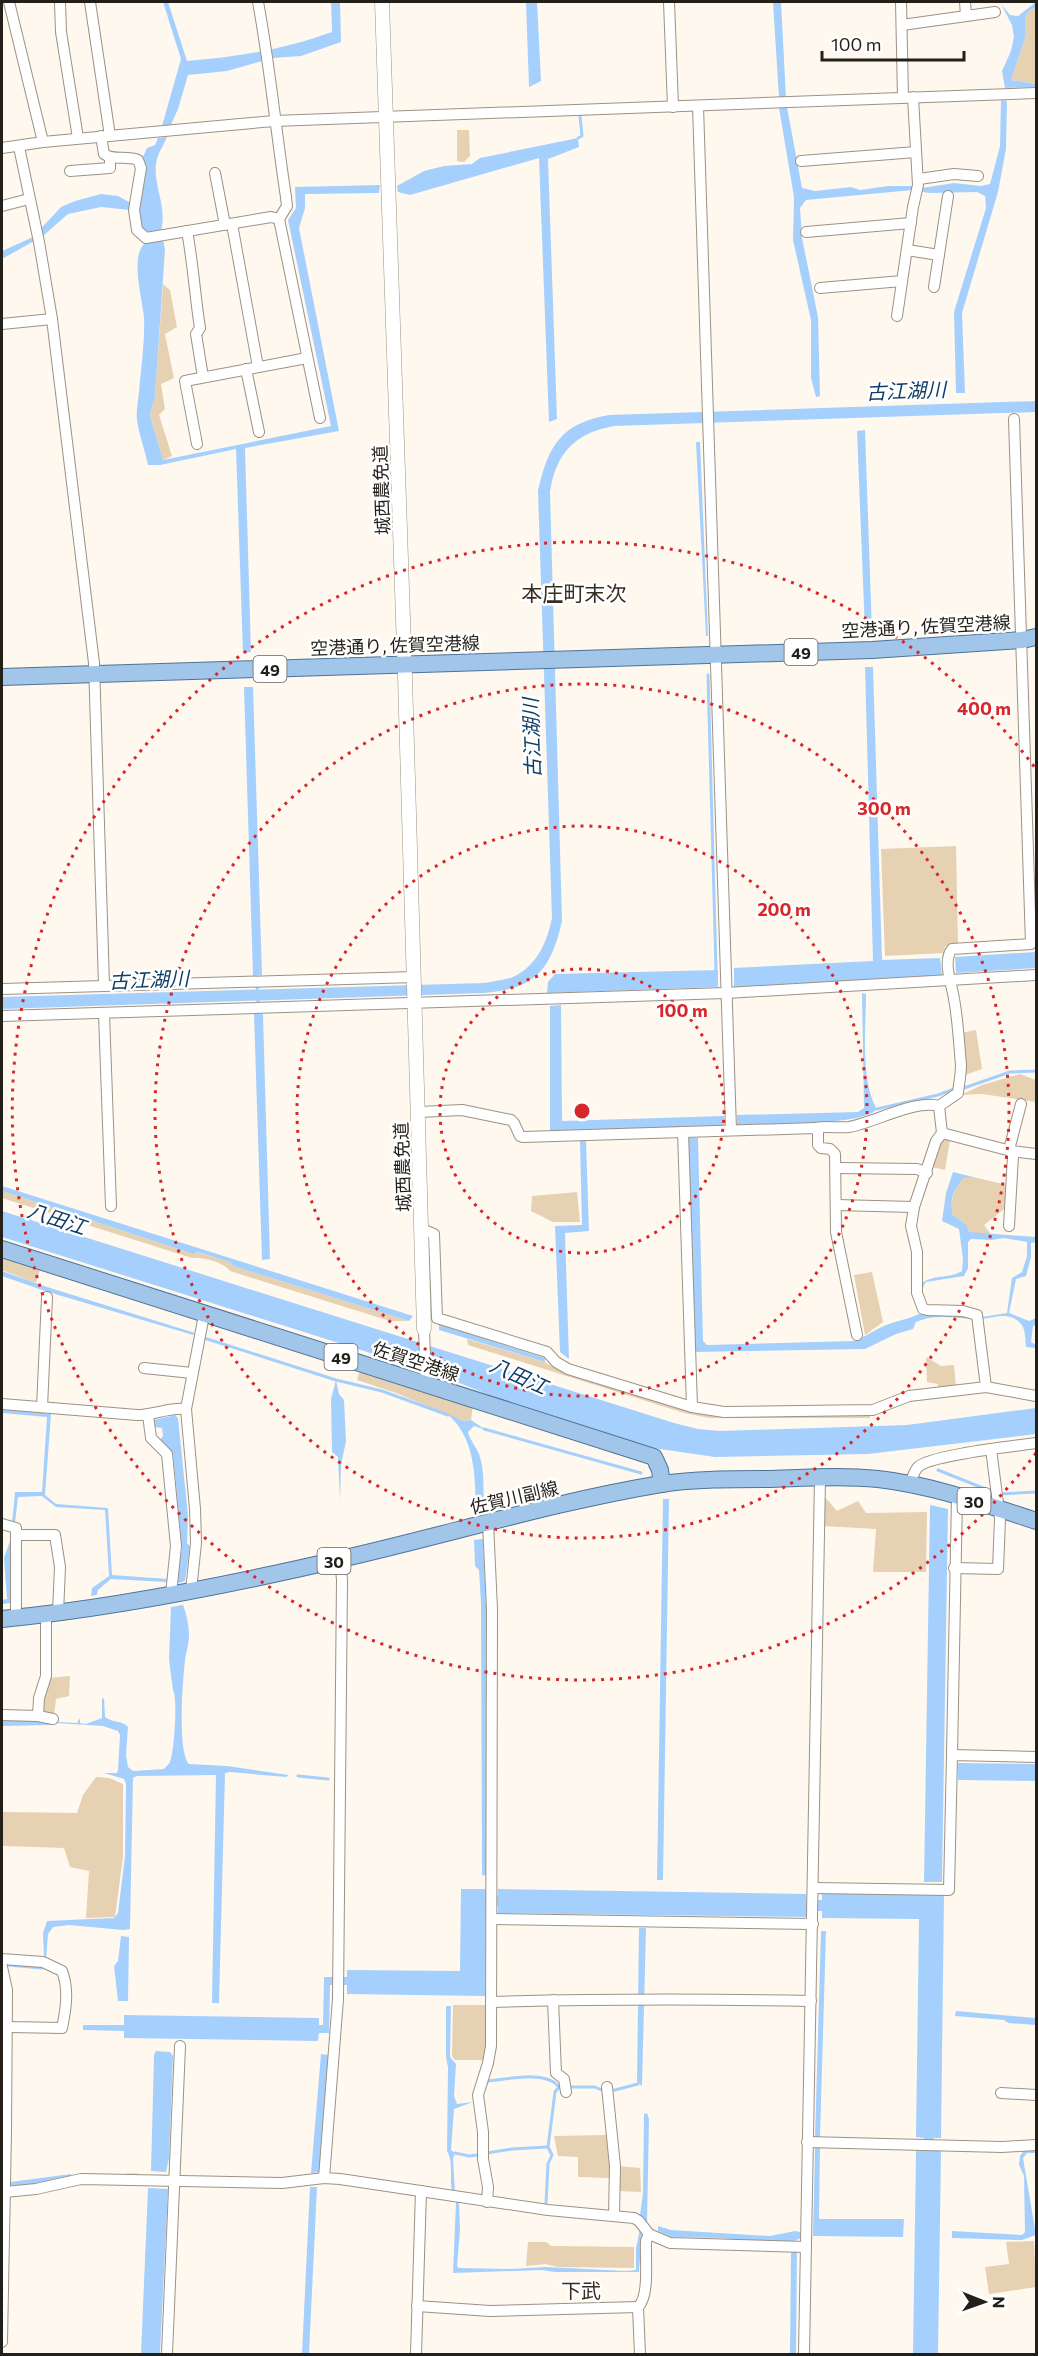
<svg xmlns="http://www.w3.org/2000/svg" width="1038" height="2356" font-family="Commissioner,'Noto Sans JP',sans-serif">
  <style>
    .green { fill: #e6d1b2 }
    .water { fill: #a5d0fd; fill-rule: evenodd }
    .lines { fill: none; stroke-linecap: round; stroke-linejoin: round }
    .stream { stroke: #a5d0fd; stroke-width: 3 }
    .minor-casing { stroke: #9c9284; stroke-width: 12 }
    .tertiary-casing { stroke: #9c9284; stroke-width: 15 }
    .primary-casing { stroke: #4d7398; stroke-width: 18 }
    .minor { stroke: #fff; stroke-width: 10 }
    .tertiary { stroke: #fff; stroke-width: 14 }
    .primary { stroke: #a2c6ea; stroke-width: 16 }
    .ring { fill: none; stroke: #d62828; stroke-width: 3; stroke-dasharray: 3 6 }
    .labels { text-anchor: middle; dominant-baseline: central; stroke-width: 5; stroke-linejoin: round; paint-order: stroke }
    .shield { fill: #fff; stroke: #65625e; stroke-width: 1.5 }
    .shield-label { font-size: 16px; font-weight: bold; fill: #231f19 }
    .street-label { font-size: 18px; fill: #231f19; stroke: #fff }
    .water-label { font-size: 20px; font-style: italic; fill: #0f3d66; stroke: #fff }
    .neighbourhood-label { font-size: 20px; fill: #352d21; stroke: #fff }
    .quarter-label { font-size: 21px; fill: #352d21; stroke: #fff }
    .centre { fill: #d62828; stroke: #fff; stroke-width: 3 }
    .ring-label { font-size: 18px; text-anchor: middle; font-weight: bold; fill: #d62828; stroke: #fff; stroke-width: 5; stroke-linejoin: round; paint-order: stroke }
  </style>
  <rect width="100%" height="100%" fill="#fff8ef"/>
  <g class="green">
    <path d="M1036,8V84L1011,80L1025,38V18L1030,10Z"/>
    <path d="M457,130H469L470,156L464,162L457,161Z"/>
    <path d="M163,284L170,290L177,327L165,334L174,378L161,384L165,409L159,415L172,456L163,460L150,415L155,396Z"/>
    <path d="M956,846L958,945L945,946L944,953L885,956L881,849Z"/>
    <path d="M976,1030L982,1069L965,1075L961,1033Z"/>
    <path d="M1020,1074L1036,1080V1102L982,1094L961,1095L982,1085Z"/>
    <path d="M941,1140H950L945,1170L932,1167Z"/>
    <path d="M963,1177H973L1007,1185L1004,1209L984,1225L992,1236L969,1232L967,1225L953,1215C949,1199 955,1191 963,1177Z"/>
    <path d="M2,1191L193,1254L196,1252L230,1262L233,1266L409,1321H390L230,1271C223,1262 202,1257 192,1258L2,1198Z"/>
    <path d="M577,1192L580,1222H553L531,1211L532,1196Z"/>
    <path d="M2,1253L41,1266L36,1283L2,1270Z"/>
    <path d="M872,1272L883,1322L865,1335L854,1275Z"/>
    <path d="M467,1339L545,1362L553,1367L694,1412L870,1413V1418H709L684,1413L468,1345Z"/>
    <path d="M926,1357L941,1366L954,1365L956,1387L939,1390L938,1384L927,1382Z"/>
    <path d="M361,1366L400,1385L473,1406L471,1420L463,1421L396,1393L357,1380Z"/>
    <path d="M825,1497L837,1511L858,1501L866,1513L927,1512L926,1572H873L876,1529L823,1526Z"/>
    <path d="M70,1676L69,1696L56,1699L54,1716L42,1715V1700L48,1678Z"/>
    <path d="M96,1777L109,1778L123,1784V1857L115,1917L86,1918L89,1871L70,1867L64,1848L2,1846V1812L77,1813L83,1795Z"/>
    <path d="M453,2005H488L486,2048L484,2060H455L452,2056Z"/>
    <path d="M607,2135L611,2178L578,2177V2157L558,2156L554,2136Z"/>
    <path d="M618,2166L640,2168L641,2192L618,2191Z"/>
    <path d="M1034,2241L1036,2287L989,2294L985,2267L1009,2264L1006,2242Z"/>
    <path d="M528,2242H546L551,2246L634,2247V2268L558,2267L545,2264L526,2266Z"/>
  </g>
  <g class="water">
    <path d="M163,2H168L187,61C238,57 285,49 332,32L331,2H340L341,42L301,56L273,58L227,71L188,75L178,109L170,127L162,126L181,59Z"/>
    <path d="M526,2H537L541,81L529,87Z"/>
    <path d="M773,2H781L786,98H779Z"/>
    <path d="M1036,2V8L1030,10L1025,18V38L1011,80L1036,84V87L1005,88L1002,71L1011,51L1014,37L1012,25L1001,4L1010,15L1018,16Z"/>
    <path d="M1001,100L1007,101L1006,149L998,192L962,313L965,393H956L954,312L986,208L985,196L977,192L929,193L913,190L806,200L800,208L802,238L818,317L820,396L816,397L811,378V320L793,240L794,197L779,108L787,107L802,188L815,191L851,187L860,190L888,186H913L922,188L954,183L981,186L990,184L1000,146Z"/>
    <path d="M167,137C164,144 159,152 157,159C151,183 168,206 161,230L158,232L163,238L165,250L155,396L150,415L163,460L331,426L288,220L296,208L295,187L380,185L379,193L305,194V208L299,228L339,431L245,448L251,652L243,653L236,449L160,465H148C145,450 139,435 137,420C136,411 138,401 139,392C141,367 145,342 144,318C143,299 127,251 149,240L150,232C140,229 135,219 130,210L101,207L68,214L43,236L2,259V251L33,237L61,207L75,201L101,194L118,196L131,203L144,173L143,157L147,148L155,145L158,138Z"/>
    <path d="M578,138L579,147L548,159L557,419L549,422L539,158L410,195L398,192L397,186L424,171L444,166L472,164L480,158Z"/>
    <path d="M1036,401V412L614,426C575,433 556,453 550,492L562,921C551,970 535,989 484,993L2,1009V997L484,983C494,981 509,980 517,975C539,962 547,941 552,918L538,491C548,446 561,423 609,415Z"/>
    <path d="M865,430L872,632H865L857,431Z"/>
    <path d="M696,442H700L708,636H706Z"/>
    <path d="M865,667H873L882,960L940,958L942,975L734,987V968L873,961Z"/>
    <path d="M244,687H253L262,975L253,976Z"/>
    <path d="M1036,952V968L956,973L955,957Z"/>
    <path d="M718,970V987L547,993L548,982L555,974Z"/>
    <path d="M862,993L866,994C866,1026 860,1081 877,1109C864,1126 762,1124 737,1125V1115L858,1112L864,1108Z"/>
    <path d="M561,1005L562,1121L724,1116V1126L550,1132V1006Z"/>
    <path d="M254,1014H263L270,1259L262,1260Z"/>
    <path d="M688,1138H698L703,1341L707,1345L853,1341C866,1337 877,1328 889,1324C901,1320 912,1318 923,1312L920,1295L921,1284C932,1274 949,1279 962,1271L963,1259L959,1229L942,1221L946,1193L953,1172L973,1177L963,1178C954,1191 949,1199 953,1215L967,1225L969,1232L1036,1237V1242L1031,1243V1257L1026,1276L1016,1279L1009,1313L1029,1321L1036,1318V1325L1033,1326L1031,1342L1036,1345V1348L1026,1347C1025,1337 1026,1327 1018,1321C1007,1312 994,1318 981,1319C960,1320 937,1312 916,1322L913,1329L896,1334L865,1349L694,1352ZM1004,1238L1027,1242V1256L1022,1272L1012,1278L1007,1313L982,1317L936,1313L927,1315C922,1306 919,1290 926,1282L964,1276L968,1268V1242L971,1239L992,1240Z"/>
    <path d="M580,1141H586L589,1231L565,1233L569,1359L560,1352L555,1226L582,1225Z"/>
    <path d="M2,1186L413,1316L409,1321L233,1266L230,1262L197,1252L193,1254L2,1191Z"/>
    <path d="M2,1211L674,1423L698,1429L720,1431L907,1425L1036,1408V1434L868,1454L715,1457L646,1447L504,1401L437,1374L2,1237Z"/>
    <path d="M2,1271L47,1287L195,1333L193,1335L45,1291L2,1276Z"/>
    <path d="M439,1324L545,1358V1362L439,1330Z"/>
    <path d="M336,1380L339,1394L344,1400L346,1441L341,1465L340,1500L338,1457L332,1452L331,1399Z"/>
    <path d="M2,1409L51,1414L45,1495L56,1504L108,1508L112,1575L168,1579L167,1582L111,1579L98,1590L97,1595L91,1596L92,1588L109,1576L105,1510L56,1507L42,1496L18,1497L15,1523H12L15,1492H42L47,1417L2,1413Z"/>
    <path d="M446,1413L463,1421L471,1420L486,1430L474,1426L468,1432C470,1441 476,1446 479,1454C485,1470 483,1491 484,1508L476,1513C475,1477 476,1437 446,1413Z"/>
    <path d="M175,1415L178,1418L188,1516L187,1543L190,1546L185,1581L176,1584L182,1549L173,1453L160,1440L163,1436L162,1428L154,1427V1420Z"/>
    <path d="M663,1499H669L663,1880H657Z"/>
    <path d="M930,1505L948,1509L942,1882H924Z"/>
    <path d="M11,1530V1603L2,1604V1600L7,1599L4,1558L10,1541Z"/>
    <path d="M483,1539L486,1605L488,1876L482,1875L481,1604L479,1570L475,1566L474,1540Z"/>
    <path d="M183,1605C187,1615 189,1626 189,1637C189,1644 186,1652 185,1660C183,1679 177,1751 189,1764L227,1766L289,1775L286,1777L230,1772L225,1773L219,2003H212L216,1775L137,1776L133,1778L130,1929L123,1930L69,1925L53,1927L48,1934L46,1960L44,1959L43,1933L47,1921L114,1918L118,1913L125,1856L126,1784L124,1779L104,1773H117L118,1770L120,1735L118,1731L103,1726L56,1723L49,1725L2,1726V1719L77,1723L80,1718V1723L86,1724L102,1718V1699L104,1698L105,1717C112,1723 122,1720 128,1727L126,1755L128,1767L133,1771L164,1769C165,1768 169,1764 170,1762C174,1753 178,1697 173,1690L169,1660L171,1607Z"/>
    <path d="M958,1763L1036,1764V1781L958,1780Z"/>
    <path d="M461,1889H486V1896H498V1889L806,1894V1900H822V1893L944,1895L941,2138H934L933,2150L941,2151L938,2354H913L916,2151H923L924,2138L916,2137L919,1919L822,1918V1911H806V1917L498,1913V1906H486L485,1996L347,1994V1985H330L329,2033H319L318,2041L124,2038V2031L83,2030V2025H124V2015L319,2018V2025H323L324,1977H347V1970L460,1971Z"/>
    <path d="M639,1928H646L642,2086L637,2082Z"/>
    <path d="M821,1931H826L820,2137H815Z"/>
    <path d="M121,1936L129,1937L128,2001H118L114,1966L118,1961Z"/>
    <path d="M446,2006H451L450,2057L456,2064L454,2096L457,2104L473,2102L454,2109L451,2150L455,2153L453,2158L455,2192L452,2191C449,2178 454,2163 447,2151L448,2068L446,2056Z"/>
    <path d="M956,2011L1036,2018V2025L1008,2023L1004,2020L955,2016Z"/>
    <path d="M156,2051L170,2052L173,2056L169,2158L166,2172L151,2171L154,2055Z"/>
    <path d="M321,2054L328,2055L319,2172L311,2173Z"/>
    <path d="M647,2113L649,2119L647,2224L640,2215L643,2193L644,2114Z"/>
    <path d="M815,2148H820L819,2219H904L903,2237L813,2236Z"/>
    <path d="M1036,2148V2153H1027L1023,2158L1036,2235L1022,2240L952,2238V2231L1022,2235L1025,2232L1024,2176L1019,2165L1020,2156L1025,2149Z"/>
    <path d="M71,2174V2177L32,2185H10V2182Z"/>
    <path d="M310,2187H317L309,2354H302Z"/>
    <path d="M148,2188L168,2189L160,2354H141Z"/>
    <path d="M456,2202H459L460,2230L457,2266L459,2268L510,2269L546,2267L626,2271L636,2270V2248L640,2229L642,2231L639,2272H555L542,2270L453,2273Z"/>
    <path d="M658,2226L671,2230L770,2236L795,2231L800,2232L801,2238L794,2241L759,2242L721,2238L671,2237L658,2231Z"/>
    <path d="M791,2252H797L796,2354H790Z"/>
  </g>
  <g class="lines">
    <g class="stream">
      <path d="M578,138L582,136L580,116"/>
      <path d="M708,675L716,970"/>
      <path d="M257,986L258,1002"/>
      <path d="M961,1089L1010,1072L1036,1071"/>
      <path d="M877,1109L938,1095L954,1089"/>
      <path d="M204,1338L336,1380L382,1391L448,1415"/>
      <path d="M484,1429L641,1473"/>
      <path d="M938,1470L993,1492"/>
      <path d="M999,1494L1036,1492"/>
      <path d="M298,1776L328,1779"/>
      <path d="M8,1965L42,1968L44,1967"/>
      <path d="M486,2084L488,2081C507,2079 547,2070 559,2087"/>
      <path d="M569,2087H595L604,2091"/>
      <path d="M611,2091L638,2084"/>
      <path d="M455,2153L469,2156L478,2155"/>
      <path d="M487,2153L512,2149L547,2147"/>
      <path d="M127,2175H137"/>
      <path d="M546,2203L548,2164L552,2155L548,2147L555,2092L559,2087"/>
    </g>
    <defs>
      <g id="minor">
        <path d="M60,2L61,32L78,138"/>
        <path d="M90,2L110,136"/>
        <path d="M258,2C270,66 276,132 286,197L287,206L279,219L320,418"/>
        <path d="M669,2L673,107"/>
        <path d="M901,2L903,98"/>
        <path d="M965,2L966,15"/>
        <path d="M902,25L995,12"/>
        <path d="M698,106L731,1130"/>
        <path d="M101,136L104,154C114,161 127,155 138,160L141,168L134,210L137,230L146,238L271,217L279,219"/>
        <path d="M43,142L274,121L1036,93"/>
        <path d="M19,147L39,242L52,319L94,663L104,985"/>
        <path d="M2,148L43,142L9,2"/>
        <path d="M801,161L916,152"/>
        <path d="M70,171L110,168V158"/>
        <path d="M215,173L225,225"/>
        <path d="M919,179L954,174L978,176"/>
        <path d="M2,206L29,199"/>
        <path d="M232,224L258,367"/>
        <path d="M187,231C193,263 195,296 200,328L196,334L203,377"/>
        <path d="M806,232L911,223"/>
        <path d="M907,250L939,255"/>
        <path d="M934,287L948,196"/>
        <path d="M820,288L902,281"/>
        <path d="M897,316L913,207L918,185L913,97"/>
        <path d="M2,324L52,319"/>
        <path d="M246,369L259,432"/>
        <path d="M197,444L185,381L307,358"/>
        <path d="M2,989L415,977"/>
        <path d="M104,1014L111,1206"/>
        <path d="M2,1016L726,993L1036,975"/>
        <path d="M419,1112L462,1110L511,1120L514,1123L520,1136L523,1137L816,1128L818,1132V1145L821,1148L830,1149L835,1154L836,1232L857,1335"/>
        <path d="M816,1128C827,1126 838,1128 849,1127C873,1123 916,1099 939,1106"/>
        <path d="M683,1132L692,1407"/>
        <path d="M942,1133L1011,1151L1036,1154"/>
        <path d="M837,1168L917,1169L927,1173"/>
        <path d="M836,1205L914,1207"/>
        <path d="M1009,1226L1013,1156L1010,1146L1021,1104"/>
        <path d="M422,1229L434,1234L437,1318L547,1352L556,1362L568,1369L692,1407L724,1412L873,1410L909,1396L986,1387L1036,1396"/>
        <path d="M424,1329L426,1385"/>
        <path d="M144,1368L192,1373"/>
        <path d="M986,1387L977,1315L963,1311L927,1310L923,1309L917,1293V1252L911,1226L914,1207L936,1141L942,1133L939,1106L958,1093C959,1083 961,1074 961,1065C959,1043 958,1020 954,999C952,984 942,962 952,949L1031,944L1014,419"/>
        <path d="M2,1404L137,1415C154,1415 170,1407 186,1409"/>
        <path d="M42,1407L47,1297"/>
        <path d="M148,1415L151,1438L167,1454L176,1546L171,1594"/>
        <path d="M910,1484C912,1479 914,1471 918,1467C930,1455 1016,1446 1036,1443"/>
        <path d="M2,1524L16,1528V1617"/>
        <path d="M17,1535H55L60,1567L58,1613"/>
        <path d="M954,1568L998,1569L1000,1519L991,1449"/>
        <path d="M191,1591L196,1543L195,1509L186,1409L204,1315"/>
        <path d="M2,1715L38,1716L39,1698L46,1676V1614"/>
        <path d="M38,1716L53,1719"/>
        <path d="M952,1755L957,1496"/>
        <path d="M814,1888L949,1890L952,1755L1036,1757"/>
        <path d="M492,1919L813,1924"/>
        <path d="M2,1959L43,1962L62,1971C69,1989 66,2009 62,2028L11,2027L2,2023"/>
        <path d="M2,1967L7,1990L6,2131L2,2342"/>
        <path d="M553,2000L556,2073L564,2079L566,2092"/>
        <path d="M491,2002C598,1999 704,1999 811,2001"/>
        <path d="M607,2087L615,2166L614,2215"/>
        <path d="M1001,2093L1036,2095"/>
        <path d="M807,2142L1002,2147L1036,2145"/>
        <path d="M324,2178L338,1999L342,1580L340,1559"/>
        <path d="M5,2192L36,2189L81,2179L282,2183L324,2178L340,2179L548,2210L634,2218L639,2221L649,2234L670,2243L806,2247"/>
        <path d="M487,2202L488,2187L483,2159V2132L478,2095L488,2063L491,2046L492,1609L488,1523"/>
        <path d="M417,2306L490,2311L638,2307"/>
        <path d="M167,2354L180,2046"/>
        <path d="M416,2354L421,2191"/>
        <path d="M640,2354L638,2307C650,2296 645,2258 646,2241L649,2234"/>
        <path d="M804,2354L820,1478"/>
      </g>
      <path id="tertiary" d="M382,2L405,677L424,1329"/>
      <g id="primary">
        <path d="M2,677L872,650L1022,640L1036,637"/>
        <path d="M2,1249L654,1457L660,1470L662,1484"/>
        <path d="M2,1619C115,1608 229,1585 341,1559C447,1535 553,1502 661,1484C695,1479 732,1479 766,1479C803,1478 841,1475 878,1479C932,1485 985,1504 1036,1521"/>
      </g>
    </defs>
    <use href="#minor" class="minor-casing"/>
    <use href="#tertiary" class="tertiary-casing"/>
    <use href="#primary" class="primary-casing"/>
    <use href="#minor" class="minor"/>
    <use href="#tertiary" class="tertiary"/>
    <use href="#primary" class="primary"/>
  </g>
  <g class="ring">
    <circle cx="582" cy="1111" r="142"/>
    <circle cx="582" cy="1111" r="285"/>
    <circle cx="582" cy="1111" r="427"/>
    <path d="M1036 1453A569 569 0 1 1 1036 769"/>
  </g>
  <g class="labels">
    <g class="shield">
      <rect x="784.5" y="639" width="33" height="26" rx="4.5"/>
      <rect x="253.5" y="656" width="33" height="26" rx="4.5"/>
      <rect x="324.5" y="1344" width="33" height="26" rx="4.5"/>
      <rect x="957.5" y="1488" width="33" height="26" rx="4.5"/>
      <rect x="317.5" y="1548" width="33" height="26" rx="4.5"/>
    </g>
    <g class="shield-label">
      <text x="801" y="652">49</text>
      <text x="270" y="669">49</text>
      <text x="341" y="1357">49</text>
      <text x="974" y="1501">30</text>
      <text x="334" y="1561">30</text>
    </g>
    <g class="street-label">
      <text transform="translate(381 490) rotate(-92)">城西農免道</text>
      <text transform="translate(926 626) rotate(-3)">空港通り, 佐賀空港線</text>
      <text transform="translate(395 645) rotate(-2)">空港通り, 佐賀空港線</text>
      <text transform="translate(402 1167) rotate(-92)">城西農免道</text>
      <text transform="translate(416 1361) rotate(18)">佐賀空港線</text>
      <text transform="translate(514 1497) rotate(-13)">佐賀川副線</text>
    </g>
    <g class="water-label">
      <text transform="translate(906 390) rotate(-2)">古江湖川</text>
      <text transform="translate(531 738) rotate(-92)">古江湖川</text>
      <text transform="translate(149 979) rotate(-2)">古江湖川</text>
      <text transform="translate(57 1218) rotate(18)">八田江</text>
      <text transform="translate(519 1375) rotate(24)">八田江</text>
    </g>
    <g class="neighbourhood-label">
      <text x="581" y="2290">下武</text>
    </g>
    <g class="quarter-label">
      <text x="574" y="592">本庄町末次</text>
    </g>
  </g>
  <circle cx="582" cy="1111" r="9" class="centre"/>
  <g class="ring-label">
    <text x="984" y="715">400 m</text>
    <text x="884" y="815">300 m</text>
    <text x="784" y="916">200 m</text>
    <text x="682" y="1017">100 m</text>
  </g>
  <rect width="1038" height="2356" fill="none" stroke="#231f19" stroke-width="6"/>
  <g transform="translate(984 2302) rotate(91)" stroke="#ffffff" stroke-width="4.5" paint-order="stroke">
  <path d="M0-4.5L10 22L0 15L-10 22Z" fill="#231f19"/>
  <text y="-9" font-size="16" font-weight="bold" text-anchor="middle" fill="#231f19">N</text>
  </g>
  <path d="M822 51v9h142v-9" fill="none" stroke="#231f19" stroke-width="3"/>
  <text x="831" y="51" font-size="18" fill="#231f19" stroke="#ffffff" stroke-width="4.5" paint-order="stroke">100 m</text>
</svg>
